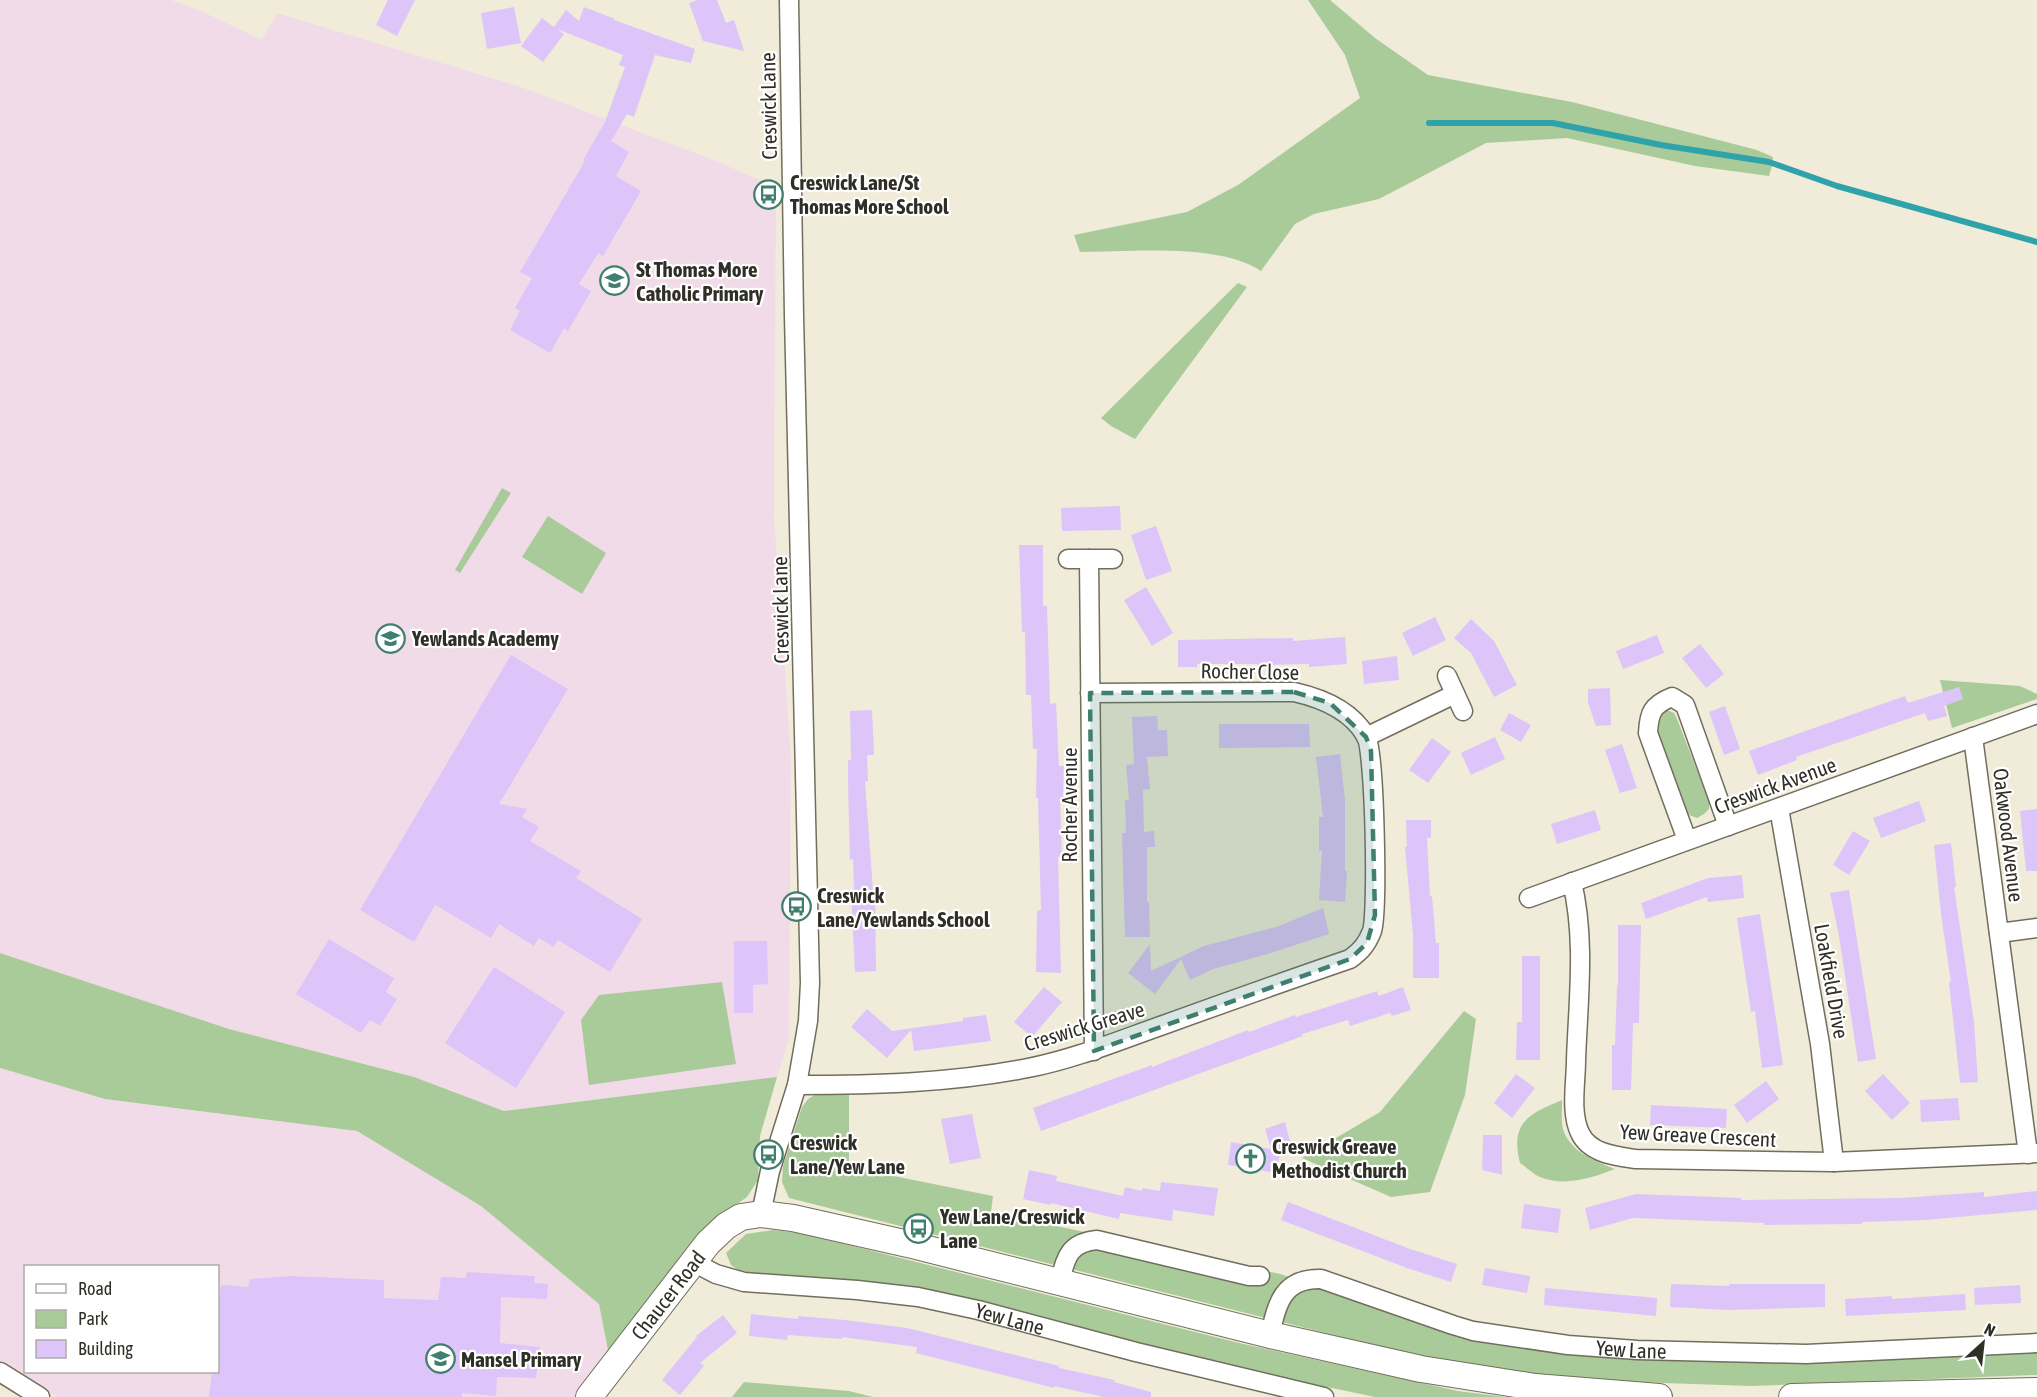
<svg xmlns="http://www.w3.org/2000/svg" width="2037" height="1397" font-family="'Asap Condensed',sans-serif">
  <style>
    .education { fill: #f1dbe8; fill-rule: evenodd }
    .green { fill: #a9cb9a }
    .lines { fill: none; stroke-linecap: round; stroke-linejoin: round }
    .stream { stroke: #2fa2aa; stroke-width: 6 }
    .building { fill: #ddc5f9 }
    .minor-casing { stroke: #716e5d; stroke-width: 21 }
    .secondary-casing { stroke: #716e5d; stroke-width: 28 }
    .minor { stroke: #fff; stroke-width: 18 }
    .secondary { stroke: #fff; stroke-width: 26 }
    .marked { fill: #3f7f6d; fill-opacity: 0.2; stroke: #3f7f6d; stroke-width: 4.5; stroke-dasharray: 12 8; stroke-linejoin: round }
    .labels { text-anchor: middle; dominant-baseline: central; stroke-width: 4.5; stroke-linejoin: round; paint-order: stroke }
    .street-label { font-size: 21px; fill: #302f27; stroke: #fff }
    .poi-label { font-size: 21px; font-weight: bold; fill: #302f27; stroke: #fff; text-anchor: start }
  </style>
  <rect width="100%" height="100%" fill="#f0ecd9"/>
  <g class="education">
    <path d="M0,0H171L201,11L262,40L277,13L521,87L711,159L776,187L774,517L791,758L789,1039L777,1077L504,1111L414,1077L229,1029L0,953Z"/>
    <path d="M0,1068L105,1099L357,1131L481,1206L599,1304L609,1355L576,1397H56L0,1361ZM26,1266H218V1372H26Z"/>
  </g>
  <g class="green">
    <path d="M1308,0H1330L1375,38L1428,75L1572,102L1757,150L1773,157L1772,166L1769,176L1695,166L1567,138L1486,143L1379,199L1314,214L1295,224L1261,271C1220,243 1130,252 1080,252L1074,235L1187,212L1238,185L1360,98L1345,55Z"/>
    <path d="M1238,283L1247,287L1135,439L1111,426L1101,418Z"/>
    <path d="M502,488L511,493L460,573L455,570Z"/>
    <path d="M548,516L606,553L582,594L522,557Z"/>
    <path d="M1940,680L2020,686L2037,694V699L1952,728Z"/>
    <path d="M1665,709L1674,713L1677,719L1709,801V809L1704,814L1697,818L1689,815L1683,806L1651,722Z"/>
    <path d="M0,953L229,1029L414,1077L504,1111L777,1077L760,1136L758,1180L747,1197L716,1219L609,1355L599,1304L481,1206L357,1131L105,1099L0,1068Z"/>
    <path d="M722,982L736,1064L589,1085L581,1020L599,995Z"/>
    <path d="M1464,1011L1476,1019L1465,1095L1430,1192L1391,1197L1302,1158L1380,1112Z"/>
    <path d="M818,1093L849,1095V1167L993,1196L991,1212L1280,1274L1471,1337L1602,1356L2037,1350V1375L1751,1386L1578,1380L1503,1371L1393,1350L789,1198L782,1182L783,1166L802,1107L808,1099Z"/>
    <path d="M1562,1100C1562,1109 1561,1120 1563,1129C1570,1152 1595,1161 1615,1169C1592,1178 1564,1187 1540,1177C1533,1174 1526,1167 1520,1163C1510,1123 1528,1114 1562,1100Z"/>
    <path d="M773,1230L801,1233L1239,1343L1458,1391L1505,1397H1375L1251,1371L904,1288L742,1273L731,1265L726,1253L746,1234Z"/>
    <path d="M744,1382L849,1391L873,1397H732Z"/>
  </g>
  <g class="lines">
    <path class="stream" d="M1429,123H1553L1661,145L1769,162L1837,186L2037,242"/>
  </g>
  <g class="building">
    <path d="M388,0H415L397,36L376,25Z"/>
    <path d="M698,0H717L726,23L734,20L744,51L703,41L689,3Z"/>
    <path d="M514,7L521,43L487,49L481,13Z"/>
    <path d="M584,7L615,19L614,20L695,49L691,63L655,55L634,117L627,114L611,141L629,152L616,176L641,191L603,256L598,253L579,284L591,291L568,331L564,328L550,353L510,330L520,311L515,308L532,278L520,272L585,161L583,160L605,122L625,67L619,65L623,55L557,29L564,34L543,62L521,46L542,18L554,27L566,10L579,21Z"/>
    <path d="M1120,506L1121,530L1062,531L1061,508Z"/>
    <path d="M1156,526L1172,571L1146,580L1131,535Z"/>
    <path d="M1019,545H1043V606H1047L1050,704L1056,703L1059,766H1064L1063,798H1060L1062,856L1058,857L1061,973L1036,972L1037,911L1041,910L1038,798H1036L1037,749H1033L1031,695H1026L1025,632H1022Z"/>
    <path d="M1146,587L1173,633L1152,646L1124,600Z"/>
    <path d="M1435,617L1446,640L1413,656L1402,633Z"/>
    <path d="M1471,619L1494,641L1517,685L1494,697L1471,653L1454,638Z"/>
    <path d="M1657,635L1664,653L1623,669L1616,651Z"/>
    <path d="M1345,637L1347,664L1309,667V664L1257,665V664H1197V667H1178V640L1293,638V641Z"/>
    <path d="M1700,644L1724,674L1706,688L1682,658Z"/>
    <path d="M511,655L568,689L499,804L527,809L522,817L539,827L530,841L581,871L576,878L642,919L610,972L558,940L554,947L539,938L534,946L499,924L491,938L435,905L414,942L360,910Z"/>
    <path d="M1397,656L1399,680L1364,684L1362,661Z"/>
    <path d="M1959,687L1963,699L1944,706L1947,716L1928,721L1925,713L1796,757L1797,760L1758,775L1749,751L1905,696L1908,703Z"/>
    <path d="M1610,688L1611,725L1596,726L1588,703V689Z"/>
    <path d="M1725,706L1740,749L1724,755L1709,712Z"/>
    <path d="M872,710L874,755H867L868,781H865L873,890H875L876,971L855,972L851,890H854L853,859L850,860L848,783V760H851L850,711Z"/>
    <path d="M1509,713L1531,725L1521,742L1500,730Z"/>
    <path d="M1157,716L1158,730H1167L1168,756L1147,757L1150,789L1143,790L1144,832L1154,831L1155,847H1147V902H1149L1150,937H1125L1122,833H1126L1125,800H1129L1126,765L1134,764L1132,717Z"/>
    <path d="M1219,724H1309L1310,747L1219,748Z"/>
    <path d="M1495,737L1505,759L1471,775L1461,753Z"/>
    <path d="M1432,738L1451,752L1428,783L1409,770Z"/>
    <path d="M1622,744L1637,788L1620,793L1605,750Z"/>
    <path d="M1340,754L1345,801V871H1347L1345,902L1319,900L1322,851H1319V817H1323L1316,757Z"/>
    <path d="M1919,801L1926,821L1881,838L1873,818Z"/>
    <path d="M2037,809V871H2026L2020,811Z"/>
    <path d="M1595,810L1601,830L1557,844L1551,824Z"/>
    <path d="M1406,820H1431V838H1427L1430,896H1432L1436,943H1439V978H1413V935L1405,847H1407Z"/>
    <path d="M1853,831L1870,841L1849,875L1833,865Z"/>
    <path d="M1951,843L1956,887H1954L1974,1022L1978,1082L1960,1083L1949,982H1951L1941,914L1934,845Z"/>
    <path d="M1742,875L1744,898L1708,902L1707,897L1646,919L1641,903L1708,878Z"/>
    <path d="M1849,890L1876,1059L1858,1062L1839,936L1830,893Z"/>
    <path d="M1323,908L1329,934L1268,954L1213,969L1190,980L1181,959L1155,994L1128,973L1150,944L1151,971L1204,946L1276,927Z"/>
    <path d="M1760,914L1783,1065L1762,1068L1755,1011L1751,1012L1737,918Z"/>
    <path d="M1618,925H1641L1639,1023H1633L1631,1090H1612V1045H1615L1617,985H1618Z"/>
    <path d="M329,939L394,978L386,992L397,999L380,1026L370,1020L361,1033L296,994Z"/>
    <path d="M734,941H767L768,984L753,985V1013H734Z"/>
    <path d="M1522,956H1540V1060H1516L1517,1022H1522Z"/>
    <path d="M494,967L565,1012L516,1088L445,1043Z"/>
    <path d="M1044,987L1062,1002L1032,1037L1014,1022Z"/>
    <path d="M1403,987L1411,1010L1392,1016L1390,1013L1350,1026L1348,1020L1302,1034L1303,1036L1041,1131L1033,1108L1152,1065V1067L1248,1030L1249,1032L1295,1015L1296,1017L1377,991L1379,996Z"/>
    <path d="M867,1009L892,1031L963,1021V1018L986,1015L991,1041L914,1051L911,1030L887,1058L851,1027Z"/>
    <path d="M1516,1074L1535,1088L1512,1118L1494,1103Z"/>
    <path d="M1883,1074L1910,1103L1892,1120L1865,1091Z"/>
    <path d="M1766,1081L1779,1099L1747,1123L1734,1105Z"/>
    <path d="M1958,1098L1960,1120L1921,1122L1920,1100Z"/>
    <path d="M1651,1105L1727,1109L1726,1128L1650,1125Z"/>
    <path d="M972,1114L981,1158L950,1164L941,1119Z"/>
    <path d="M1285,1122L1290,1141L1285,1142L1276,1167L1274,1159L1271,1172L1228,1165L1231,1142L1271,1149L1265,1129Z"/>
    <path d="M1483,1135H1502V1175L1482,1170Z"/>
    <path d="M1029,1170L1057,1176L1056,1181L1123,1196L1125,1187L1142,1191V1188L1160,1191L1161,1182L1218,1188L1214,1216L1173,1210L1172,1221L1120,1213L1119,1219L1051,1203V1205L1023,1199Z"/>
    <path d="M2037,1191V1210L1925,1220L1862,1222V1224L1764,1225V1223L1633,1218L1590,1230L1585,1208L1636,1194L1741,1198V1200L1901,1198L1984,1192V1197Z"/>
    <path d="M1288,1202L1410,1249L1457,1264L1451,1282L1407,1268L1281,1220Z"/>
    <path d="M1524,1204L1561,1209L1558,1233L1521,1228Z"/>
    <path d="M1485,1268L1530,1276L1527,1293L1482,1285Z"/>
    <path d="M467,1272L535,1276L534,1283L548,1284L547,1299L501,1297L500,1343L540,1347L536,1378L497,1377L496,1396L462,1393V1397H209L212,1371H218V1311L221,1285L248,1287L250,1279L290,1276L384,1280V1298L438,1300L441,1277L466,1278Z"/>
    <path d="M1671,1284L1729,1286V1284H1825V1307L1728,1310L1670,1307Z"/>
    <path d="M2020,1285L2021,1303L1975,1305L1974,1288Z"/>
    <path d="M1545,1288L1657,1298L1656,1316L1544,1305Z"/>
    <path d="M1965,1294L1966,1310L1846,1316L1845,1299L1892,1296V1299Z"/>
    <path d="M751,1314L798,1319V1316L845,1320L907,1328L1059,1366V1368L1115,1380L1114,1382L1151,1392V1397H1104L1054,1386V1388L916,1353L917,1347L842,1337V1339L788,1335L787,1340L749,1336Z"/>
    <path d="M723,1315L737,1333L700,1363L704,1366L680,1395L662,1380L697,1337L696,1336Z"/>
  </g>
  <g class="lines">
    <defs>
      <g id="minor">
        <path d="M1068,559H1113"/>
        <path d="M1089,559L1094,1051"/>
        <path d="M1447,676L1463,711"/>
        <path d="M1366,737L1455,694"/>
        <path d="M1973,737L2028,1154"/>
        <path d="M1779,808L1820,1044L1834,1162"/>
        <path d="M1687,840L1648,733C1649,713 1652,705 1672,697L1685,705L1728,826"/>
        <path d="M1572,882C1586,940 1578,1002 1576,1060C1576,1083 1570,1112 1580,1133C1590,1154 1616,1156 1636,1159L1834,1162L2037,1153"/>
        <path d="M1529,898L2037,714"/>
        <path d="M1999,933L2037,928"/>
        <path d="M797,1085C874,1085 952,1083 1028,1068C1075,1059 1120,1040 1166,1024C1227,1002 1288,980 1350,959C1361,951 1367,944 1372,931C1378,911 1375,752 1366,736C1351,710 1321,698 1294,692L1090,693"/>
        <path d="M761,1214L770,1171L797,1085L808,1021L810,983L794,316L789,0"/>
        <path id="s1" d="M693,1262L716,1274L744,1282L857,1290L918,1297L978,1310L1136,1352L1324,1397"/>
        <path d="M1059,1284C1066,1259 1067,1243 1097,1240L1249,1276H1260"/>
        <path id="s2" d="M1270,1335C1277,1303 1283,1278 1321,1279L1453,1325L1473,1331L1568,1345L1637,1350L1806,1354L2037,1343"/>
        <path d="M0,1372L40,1397"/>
      </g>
      <g id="secondary">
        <path id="s3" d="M589,1397L708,1243L726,1226L741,1217L761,1214L793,1218L908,1244L1270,1335L1421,1369L1535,1387L1659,1397"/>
        <path d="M1792,1397L2037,1391"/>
      </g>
    </defs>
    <use href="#minor" class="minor-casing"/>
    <use href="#secondary" class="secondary-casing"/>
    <use href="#minor" class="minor"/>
    <use href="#secondary" class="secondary"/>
  </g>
  <path class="marked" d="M1294,692L1330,703L1366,737L1371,751L1375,915L1367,943L1350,959L1094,1051L1090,693Z"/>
  <defs>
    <symbol id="bus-ring" viewBox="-11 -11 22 22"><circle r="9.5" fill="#fff" stroke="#3f7f6d" stroke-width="1.5"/><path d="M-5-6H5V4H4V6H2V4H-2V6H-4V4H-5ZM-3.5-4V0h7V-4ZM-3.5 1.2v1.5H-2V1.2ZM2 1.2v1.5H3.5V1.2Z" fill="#3f7f6d"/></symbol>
    <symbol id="school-ring" viewBox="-11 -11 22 22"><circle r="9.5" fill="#fff" stroke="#3f7f6d" stroke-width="1.5"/><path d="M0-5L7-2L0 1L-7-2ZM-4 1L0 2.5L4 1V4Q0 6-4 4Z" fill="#3f7f6d"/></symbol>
    <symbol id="church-ring" viewBox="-11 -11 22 22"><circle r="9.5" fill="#fff" stroke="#3f7f6d" stroke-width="1.5"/><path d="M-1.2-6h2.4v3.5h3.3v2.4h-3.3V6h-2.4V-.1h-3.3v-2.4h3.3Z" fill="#3f7f6d"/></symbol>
  </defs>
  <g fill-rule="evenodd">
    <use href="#bus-ring" x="752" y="178" width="33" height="33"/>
    <use href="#school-ring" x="598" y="264" width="33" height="33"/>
    <use href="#school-ring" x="374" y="622" width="33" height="33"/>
    <use href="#bus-ring" x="780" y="890" width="33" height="33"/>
    <use href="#bus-ring" x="752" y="1138" width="33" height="33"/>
    <use href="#church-ring" x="1234" y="1142" width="33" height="33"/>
    <use href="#bus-ring" x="902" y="1212" width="33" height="33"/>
    <use href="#school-ring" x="424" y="1342" width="33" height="33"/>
  </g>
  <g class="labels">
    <g class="street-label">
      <text transform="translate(768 106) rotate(-91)">Creswick Lane</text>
      <text transform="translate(780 610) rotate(-91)">Creswick Lane</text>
      <text transform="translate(1250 671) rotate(1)">Rocher Close</text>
      <text transform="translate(1775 785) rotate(-20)">Creswick Avenue</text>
      <text transform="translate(1069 805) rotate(-90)">Rocher Avenue</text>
      <text transform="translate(2009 835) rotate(83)">Oakwood Avenue</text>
      <text transform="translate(1832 981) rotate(80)">Loakfield Drive</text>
      <text transform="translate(1084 1026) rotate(-17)">Creswick Greave</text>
      <text transform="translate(1698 1135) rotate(3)">Yew Greave Crescent</text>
      <text stroke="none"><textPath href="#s3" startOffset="129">Chaucer Road</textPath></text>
      <text stroke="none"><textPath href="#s1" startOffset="324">Yew Lane</textPath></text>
      <text stroke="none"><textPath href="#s2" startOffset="405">Yew Lane</textPath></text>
    </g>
    <g class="poi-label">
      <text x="790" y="182">Creswick Lane/St<tspan x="790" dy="24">Thomas More School</tspan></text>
      <text x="636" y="269">St Thomas More<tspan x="636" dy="24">Catholic Primary</tspan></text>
      <text x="412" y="638">Yewlands Academy</text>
      <text x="817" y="895">Creswick<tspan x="817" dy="24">Lane/Yewlands School</tspan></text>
      <text x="790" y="1142">Creswick<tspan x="790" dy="24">Lane/Yew Lane</tspan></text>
      <text x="1272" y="1146">Creswick Greave<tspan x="1272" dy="24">Methodist Church</tspan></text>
      <text x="940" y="1216">Yew Lane/Creswick<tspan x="940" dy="24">Lane</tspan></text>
      <text x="461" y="1359">Mansel Primary</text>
    </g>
  </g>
  <rect x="24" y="1265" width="195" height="108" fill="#ffffff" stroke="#acaca9" stroke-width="1.5"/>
  <rect x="36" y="1284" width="30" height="9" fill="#ffffff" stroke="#acaca9" stroke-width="1.5"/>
  <text x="78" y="1295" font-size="18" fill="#302f27">Road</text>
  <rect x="36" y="1310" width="30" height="18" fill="#a9cb9a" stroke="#acaca9" stroke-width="1.5"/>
  <text x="78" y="1325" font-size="18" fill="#302f27">Park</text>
  <rect x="36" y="1340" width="30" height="18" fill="#ddc5f9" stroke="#acaca9" stroke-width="1.5"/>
  <text x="78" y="1355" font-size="18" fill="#302f27">Building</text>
  <g transform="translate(1983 1343) rotate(27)" stroke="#ffffff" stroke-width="4.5" paint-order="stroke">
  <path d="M0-4.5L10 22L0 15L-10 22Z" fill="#302f27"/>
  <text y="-9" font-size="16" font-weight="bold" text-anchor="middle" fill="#302f27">N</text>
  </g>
</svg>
